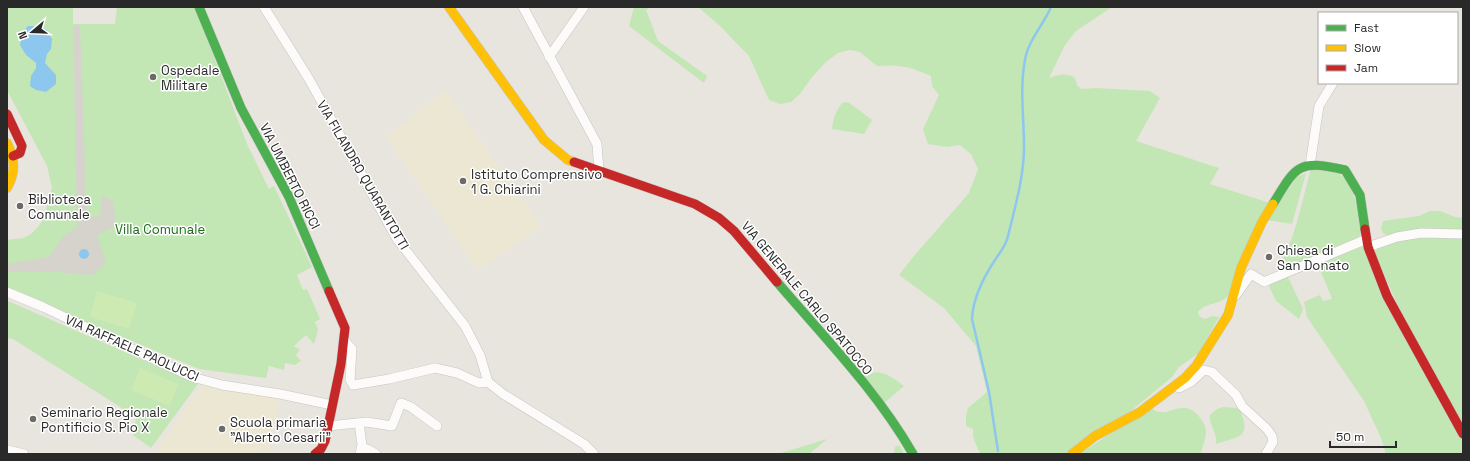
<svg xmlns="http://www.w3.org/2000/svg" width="1470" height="461" font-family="'Space Grotesk',sans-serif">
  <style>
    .education { fill: #ece7d2 }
    .green { fill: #c3e6b5 }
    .pitch { fill: #ceeab3 }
    .plaza { fill: #d6d3cd }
    .water { fill: #8ec7ed }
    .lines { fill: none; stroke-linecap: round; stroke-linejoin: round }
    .stream { stroke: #8ec7ed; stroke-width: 2.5 }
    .street-casing { stroke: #c5c4c4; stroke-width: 10 }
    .fast-casing { stroke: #c5c4c4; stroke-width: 10 }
    .slow-casing { stroke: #c5c4c4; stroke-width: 10 }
    .jam-casing { stroke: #c5c4c4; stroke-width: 10 }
    .street { stroke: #fcfbfa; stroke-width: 9 }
    .fast { stroke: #4caf50; stroke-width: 9 }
    .slow { stroke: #ffc107; stroke-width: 9 }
    .jam { stroke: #c62828; stroke-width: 9 }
    .poi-dot { fill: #6c6b68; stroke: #fff; stroke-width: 1.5 }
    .labels { text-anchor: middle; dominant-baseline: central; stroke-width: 3; stroke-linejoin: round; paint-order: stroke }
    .poi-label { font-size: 13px; fill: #292929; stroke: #fff; text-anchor: start }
    .street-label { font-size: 13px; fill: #292929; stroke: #fff }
    .park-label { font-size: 13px; fill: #1b6916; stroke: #fff }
  </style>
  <rect width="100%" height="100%" fill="#e8e5de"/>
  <g class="education">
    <path d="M445,91L541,226L478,270L386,137Z"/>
    <path d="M204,383L280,398L269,452L229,454H155L186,407Z"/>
  </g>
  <g class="green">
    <path d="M10,7H73V24H115L117,7H195L247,144L269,189L274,186L312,267L297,275L303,290L307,289L320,319L315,322L318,330L314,344L306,335L294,346L300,350L296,355L301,361L295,365L285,363L284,370L269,366L266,378L199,369L7,289V240L23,238L31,234L38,227L44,218L52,187L47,166L7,90V10Z"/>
    <path d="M634,7H651L646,10L658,41L707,76L704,83L629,26Z"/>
    <path d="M698,7H1112L1076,31L1065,45L1049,78C1058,74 1066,73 1075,78L1077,85L1081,89L1097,88L1150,91L1160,98L1136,141L1219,168L1210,184L1270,203L1228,296C1220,305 1206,302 1198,312L1200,317L1205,319L1212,316L1219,317L1199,353L1179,367L1172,377L1121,419L1083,440L1065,454H980L973,437V429L966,426V416L968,408L987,392L976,346L944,308L899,275L914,256L969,193L978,169L971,154L960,145L947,147L928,144L923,129L939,95L932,86L931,76C911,67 900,64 877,66L860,52L850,50L838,53L826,62L812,77L800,94L791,102L780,104L769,100L749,56L720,26Z"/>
    <path d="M848,102L872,120L864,134L832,129C833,118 836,111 842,103Z"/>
    <path d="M1311,169C1319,170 1332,170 1339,174C1356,183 1358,217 1361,234L1358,238L1280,271L1278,268C1295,241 1302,200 1311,169Z"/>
    <path d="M1306,173L1292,224L1266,220L1297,177Z"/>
    <path d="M1430,211H1440L1455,217L1463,218V231L1388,236L1383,233L1381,229L1383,221L1419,216Z"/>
    <path d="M1463,236V425L1410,332L1374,252L1381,245L1396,238Z"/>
    <path d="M1361,244L1431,385L1463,441V454H1386L1381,438L1364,401L1307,317L1304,302L1320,295L1323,301L1332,299L1317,262Z"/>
    <path d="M1287,275L1303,309L1299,319L1276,301L1268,284Z"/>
    <path d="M7,300L8,301L198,384L151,448L133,435L136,417L13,339L7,338Z"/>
    <path d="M877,372C888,373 896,380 904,386L884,403L865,377L873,373Z"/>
    <path d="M1149,407C1167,419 1168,407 1185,408C1195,408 1206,423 1206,432C1206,439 1202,447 1201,454H1080Z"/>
    <path d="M1223,407L1239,408C1252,437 1241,436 1216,444C1218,433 1209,426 1210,415L1217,409Z"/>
    <path d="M827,439L809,454H778Z"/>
    <path d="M899,445L904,454H894L895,447Z"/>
  </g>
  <g class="pitch">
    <path d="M97,291L137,303L129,329L90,317Z"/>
    <path d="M140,368L178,384L170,406L131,390Z"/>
  </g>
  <path class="plaza" d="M73,26H80L87,216L100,217L102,196L113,200L116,226L97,235L104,256L105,261L103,266L94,274L87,275L57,272H7V264L50,257L62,237L77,227Z"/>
  <g class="water">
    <path d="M28,26H40L47,30L52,39L51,49L47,54L45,63L56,75V84L46,92L36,90L30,86L31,76L36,68V63L26,55L20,45L22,32Z"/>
    <circle cx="84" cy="254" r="5"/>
  </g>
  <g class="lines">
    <path class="stream" d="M998,451L989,392L972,319C973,297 983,278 995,260C1000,252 1006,246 1008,236C1015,207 1024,177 1024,147C1024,116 1019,85 1026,55C1030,38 1044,24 1051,7"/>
    <defs>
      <g id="street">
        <path d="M264,7L309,79L397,239L465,326L480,355L488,382"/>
        <path d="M523,7L597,144L599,171"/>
        <path d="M549,57L584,7"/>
        <path d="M1310,165L1319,106L1333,83"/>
        <path d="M1368,247L1397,237L1421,233L1463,234"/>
        <path d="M7,292L43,307L192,377L222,385L280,394L332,405"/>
        <path d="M1236,295L1251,274L1264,282L1367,239"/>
        <path d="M344,340L352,349L350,380L353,385L389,379L435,368L457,373L479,383L488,382L503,394L584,444L594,454"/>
        <path d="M1179,388L1191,382L1204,370L1212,372L1236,395L1242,406L1267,429L1272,436L1273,442L1266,454"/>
        <path d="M359,423L362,445L360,454"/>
        <path d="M328,426L367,422L392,426L401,403L411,407L437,426"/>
        <path d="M362,448L367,449L376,454"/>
        <path d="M7,450L24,454"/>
      </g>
      <g id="fast">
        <path d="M199,7L241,108L289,197L329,291"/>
        <path d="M1273,204C1296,166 1298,159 1345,170L1360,195L1365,229"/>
        <path d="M777,282C824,337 877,391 913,454"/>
      </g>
      <g id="slow">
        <path d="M449,7L544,140L568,160L574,162"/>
        <path d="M7,143C15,159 16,172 7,188"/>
        <path d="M1072,454L1095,436L1140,412L1185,378L1196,366L1228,315L1241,268L1262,222L1273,204"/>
      </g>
      <g id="jam">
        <path d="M7,114L22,146L20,153L13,156"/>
        <path d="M574,162L695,204L719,218L734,231L777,282"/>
        <path d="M1365,229L1368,247L1387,296L1463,434"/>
        <path d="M315,454L321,449L325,441L341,364L345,328L329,291"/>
      </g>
    </defs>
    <use href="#street" class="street-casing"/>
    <use href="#fast" class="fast-casing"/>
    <use href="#slow" class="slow-casing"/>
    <use href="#jam" class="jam-casing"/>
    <use href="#street" class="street"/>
    <use href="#fast" class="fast"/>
    <use href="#slow" class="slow"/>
    <use href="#jam" class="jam"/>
  </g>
  <g class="poi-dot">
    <circle cx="153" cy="77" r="4"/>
    <circle cx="463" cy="181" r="4"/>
    <circle cx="20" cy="206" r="4"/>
    <circle cx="1269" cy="257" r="4"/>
    <circle cx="33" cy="419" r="4"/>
    <circle cx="222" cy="429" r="4"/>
  </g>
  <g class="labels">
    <g class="poi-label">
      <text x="161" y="70">Ospedale<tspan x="161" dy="15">Militare</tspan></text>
      <text x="471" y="174">Istituto Comprensivo<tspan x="471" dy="15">1 G. Chiarini</tspan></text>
      <text x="28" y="199">Biblioteca<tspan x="28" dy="15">Comunale</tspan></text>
      <text x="1277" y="250">Chiesa di<tspan x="1277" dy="15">San Donato</tspan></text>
      <text x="41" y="412">Seminario Regionale<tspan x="41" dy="15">Pontificio S. Pio X</tspan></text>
      <text x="230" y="422">Scuola primaria<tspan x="230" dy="15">"Alberto Cesarii"</tspan></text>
    </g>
    <g class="street-label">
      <text transform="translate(363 175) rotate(60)">VIA FILANDRO QUARANTOTTI</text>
      <text transform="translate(290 176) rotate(63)">VIA UMBERTO RICCI</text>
      <text transform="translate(807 298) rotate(50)">VIA GENERALE CARLO SPATOCCO</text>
      <text transform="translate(132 348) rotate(24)">VIA RAFFAELE PAOLUCCI</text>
    </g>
    <g class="park-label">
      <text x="160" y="229">Villa Comunale</text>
    </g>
  </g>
  <rect width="1470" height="461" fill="none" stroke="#292929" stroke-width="16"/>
  <rect x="1318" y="12" width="140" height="72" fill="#ffffff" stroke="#a9a9a9"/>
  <rect x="1326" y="25" width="20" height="6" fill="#4caf50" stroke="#a9a9a9"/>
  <text x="1354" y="32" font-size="12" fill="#292929">Fast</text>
  <rect x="1326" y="45" width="20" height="6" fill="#ffc107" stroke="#a9a9a9"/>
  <text x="1354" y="52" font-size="12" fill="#292929">Slow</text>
  <rect x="1326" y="65" width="20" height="6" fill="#c62828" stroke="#a9a9a9"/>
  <text x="1354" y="72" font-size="12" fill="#292929">Jam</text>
  <g transform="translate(32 32) rotate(251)" stroke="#ffffff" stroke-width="3" paint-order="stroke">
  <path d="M0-3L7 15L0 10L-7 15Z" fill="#292929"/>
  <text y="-6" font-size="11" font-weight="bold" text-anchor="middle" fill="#292929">N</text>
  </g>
  <path d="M1330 441v6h66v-6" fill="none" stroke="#292929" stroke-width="2"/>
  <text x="1336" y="441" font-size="12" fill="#292929" stroke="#ffffff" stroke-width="3" paint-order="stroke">50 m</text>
</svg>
